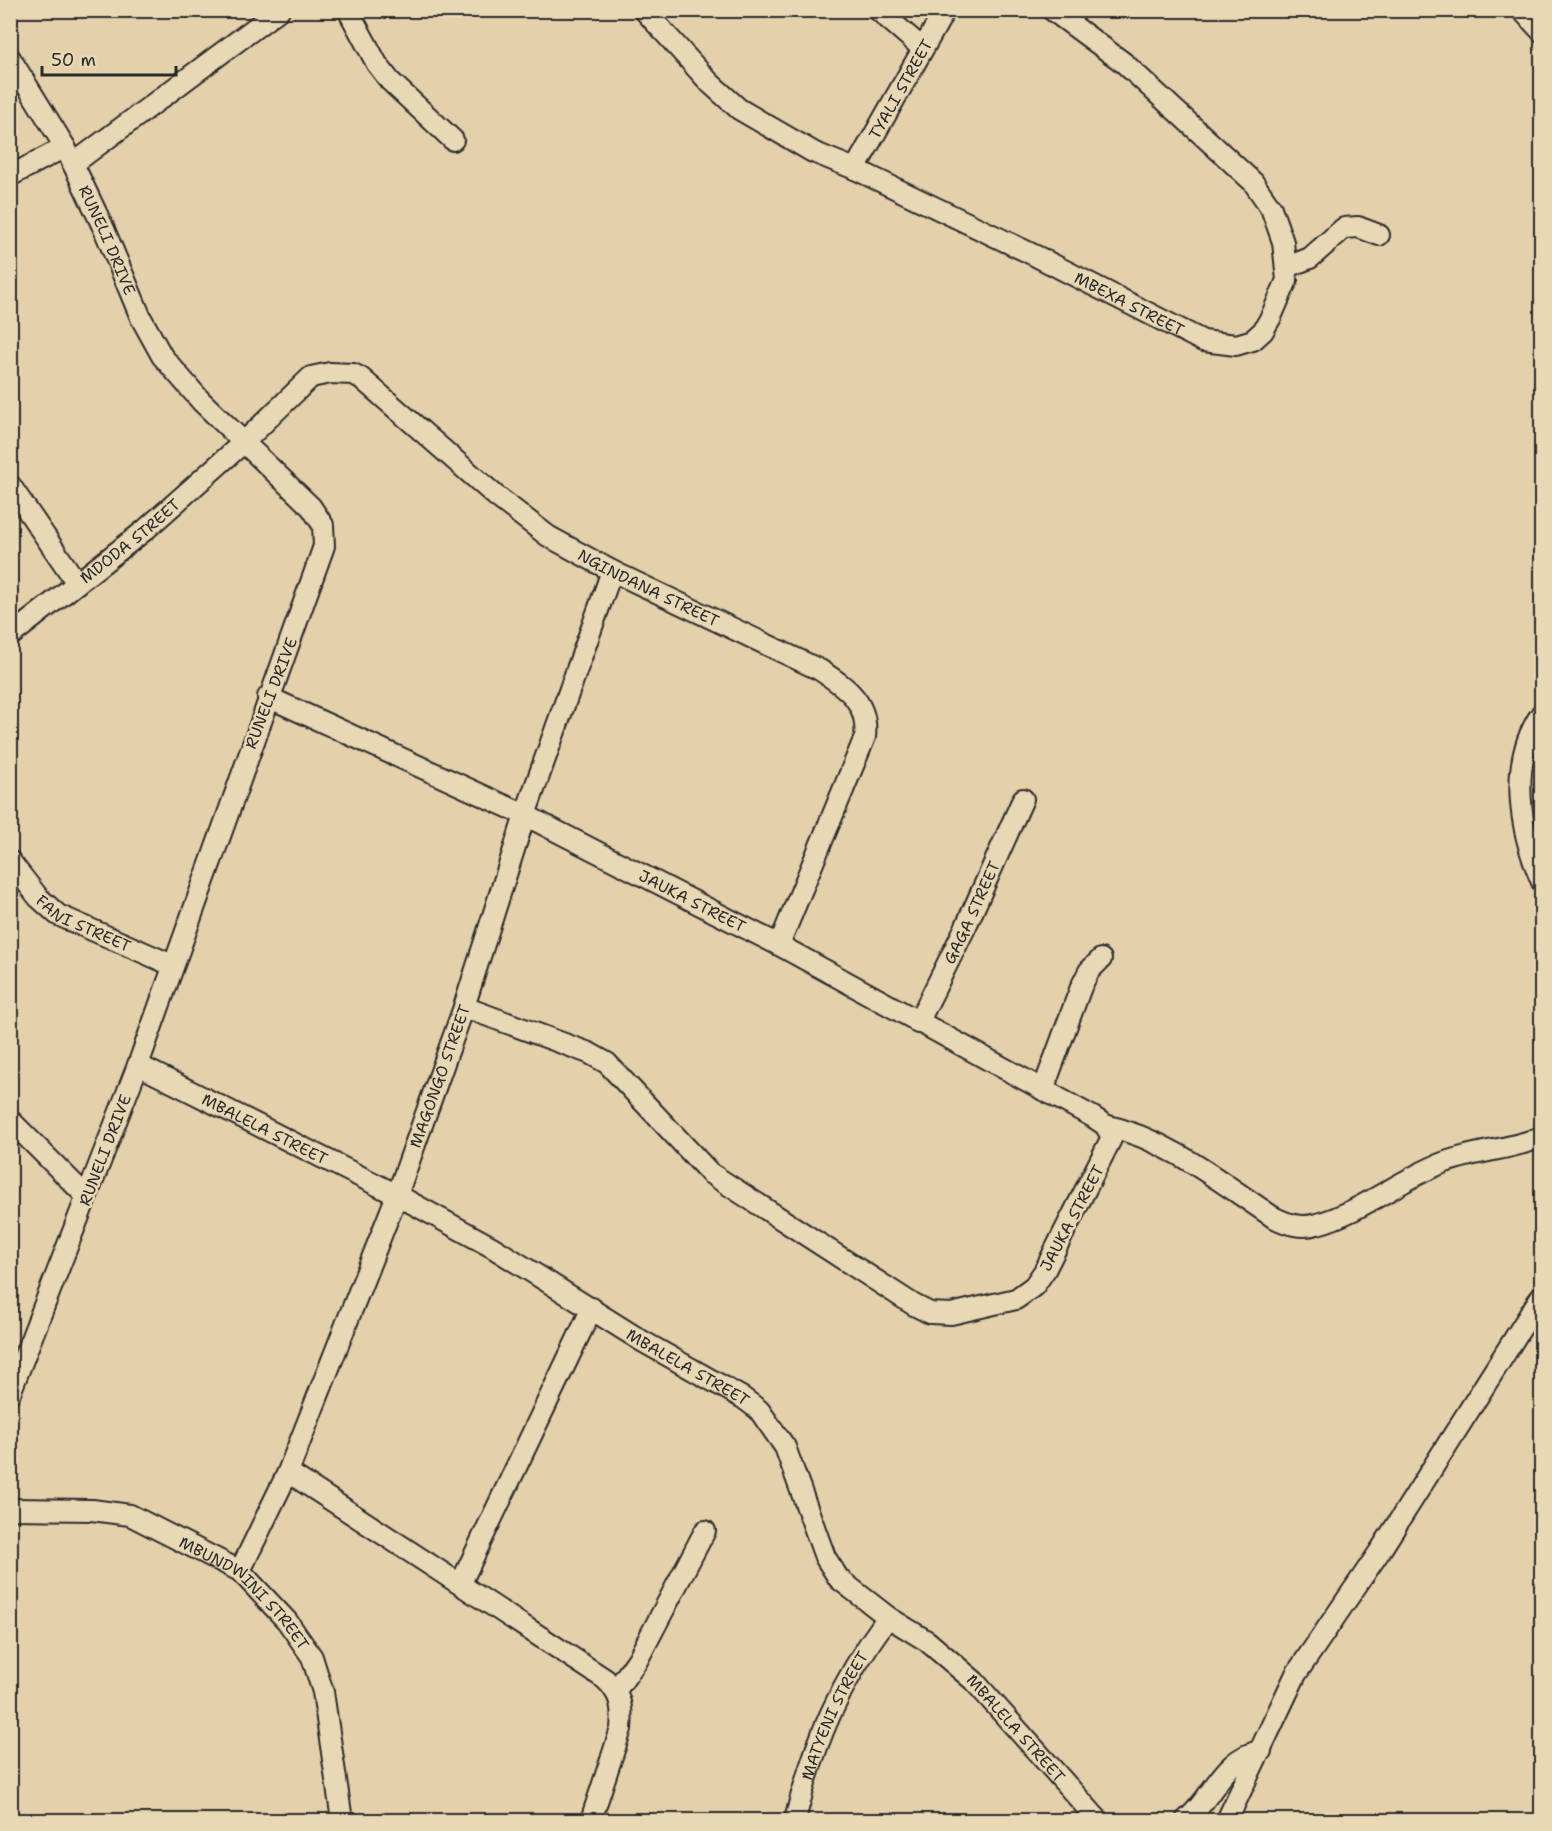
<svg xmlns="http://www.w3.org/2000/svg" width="1552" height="1831" font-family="'Shantell Sans',sans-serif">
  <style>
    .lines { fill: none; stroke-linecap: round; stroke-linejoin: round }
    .minor-casing { stroke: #2b2b2b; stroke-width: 24 }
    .minor { stroke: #e9d8b5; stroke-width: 20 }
    .labels { text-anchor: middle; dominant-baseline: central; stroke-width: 5; stroke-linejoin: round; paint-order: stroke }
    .street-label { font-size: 16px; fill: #2b2b2b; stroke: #e9d8b5 }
  </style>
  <rect width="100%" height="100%" fill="#e5d0ac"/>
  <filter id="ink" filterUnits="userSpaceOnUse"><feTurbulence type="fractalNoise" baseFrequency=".0167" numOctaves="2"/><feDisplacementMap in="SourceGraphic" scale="12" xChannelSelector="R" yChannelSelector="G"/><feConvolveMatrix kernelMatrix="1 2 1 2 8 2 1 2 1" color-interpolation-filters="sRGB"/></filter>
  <g filter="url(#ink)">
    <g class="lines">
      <defs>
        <g id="minor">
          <path d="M348,10L377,64L390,81L453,140"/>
          <path id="s1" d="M644,10L710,83L739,109L813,152L855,169L1036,256L1203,341L1236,345L1253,340L1263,331L1271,317L1287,280L1283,242L1271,208L1253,182L1124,63L1052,10"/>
          <path d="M878,10L922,48"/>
          <path d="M1522,10L1542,32"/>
          <path id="s2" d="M10,58L65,147L104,229L141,318L162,356L201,401L311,507L323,525L324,546L138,1065L10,1393"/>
          <path d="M73,164L279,10"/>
          <path id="s3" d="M855,169L945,10"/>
          <path d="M10,176L65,147"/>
          <path d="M1287,267L1310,258L1344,228L1358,227L1379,235"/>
          <path d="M10,485L77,583"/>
          <path id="s4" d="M10,636L145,530L244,442L311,377L330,373L353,374L361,378L496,496L548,536L612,571L820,670C846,687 869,702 865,737L779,945"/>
          <path id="s5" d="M268,697L525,815L779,945L1093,1117L1105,1125L1112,1137L1045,1270L1034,1286L1016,1299L951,1314L930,1313L914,1305L710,1173L607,1063L589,1053L464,1007"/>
          <path d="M1542,713C1507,762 1520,832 1542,882"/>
          <path id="s6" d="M10,861L38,897L58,915L172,965"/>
          <path id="s7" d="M918,1023L966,926L1023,799"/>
          <path id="s8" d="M138,1065L397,1195L492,1247L642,1341L743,1398L759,1410L785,1447L825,1557L839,1579L888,1617L927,1641L974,1681L1098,1820"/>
          <path d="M1043,1090L1081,987L1089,971L1101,959"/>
          <path d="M10,1120L86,1196"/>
          <path d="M1105,1125C1169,1140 1219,1181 1273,1217C1287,1224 1301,1229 1317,1224C1361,1212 1398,1181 1440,1164C1473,1151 1509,1150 1542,1137"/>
          <path d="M288,1472L605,1679C621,1694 623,1707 621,1729L591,1820"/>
          <path id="s9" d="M10,1509L92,1510L130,1515L240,1571L287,1621L312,1657L323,1692L342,1820"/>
          <path id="s10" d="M240,1571L288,1472L397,1195L464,1007L525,815L612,571"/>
          <path d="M461,1583L592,1308"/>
          <path d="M617,1689L638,1659L705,1531"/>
          <path id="s11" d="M795,1820C815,1740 839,1684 888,1617"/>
          <path d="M1186,1820C1213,1799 1222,1757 1261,1751"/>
          <path d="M1227,1820L1296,1674L1380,1551L1542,1295"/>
        </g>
      </defs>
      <use href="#minor" class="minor-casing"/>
      <use href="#minor" class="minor"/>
    </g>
  </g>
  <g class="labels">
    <g class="street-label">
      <text stroke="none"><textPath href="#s3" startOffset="92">TYALI STREET</textPath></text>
      <text stroke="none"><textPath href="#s2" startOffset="207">RUNELI DRIVE</textPath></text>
      <text stroke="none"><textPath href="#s1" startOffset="574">MBEXA STREET</textPath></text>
      <text stroke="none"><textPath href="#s4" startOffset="153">MDODA STREET</textPath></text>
      <text stroke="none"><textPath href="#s4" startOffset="807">NGINDANA STREET</textPath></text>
      <text transform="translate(271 693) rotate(-69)">RUNELI DRIVE</text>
      <text stroke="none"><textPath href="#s5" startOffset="471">JAUKA STREET</textPath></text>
      <text stroke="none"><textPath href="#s7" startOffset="123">GAGA STREET</textPath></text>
      <text stroke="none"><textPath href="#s6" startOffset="99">FANI STREET</textPath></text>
      <text stroke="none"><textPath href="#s10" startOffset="534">MAGONGO STREET</textPath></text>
      <text stroke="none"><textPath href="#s8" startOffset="142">MBALELA STREET</textPath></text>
      <text transform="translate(105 1150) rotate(-69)">RUNELI DRIVE</text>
      <text transform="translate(1072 1218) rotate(-62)">JAUKA STREET</text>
      <text stroke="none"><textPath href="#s8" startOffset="628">MBALELA STREET</textPath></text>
      <text stroke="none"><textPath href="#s9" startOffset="261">MBUNDWINI STREET</textPath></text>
      <text stroke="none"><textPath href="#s11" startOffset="112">MATYENI STREET</textPath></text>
      <text stroke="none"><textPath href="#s8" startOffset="1132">MBALELA STREET</textPath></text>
    </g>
  </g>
  <rect width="1552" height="1831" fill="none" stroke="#e9d8b5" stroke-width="36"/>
  <rect x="18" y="18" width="1516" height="1795" fill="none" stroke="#2b2b2b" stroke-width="2" filter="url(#ink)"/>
  <path d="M42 66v9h134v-9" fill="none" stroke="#2b2b2b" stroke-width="3"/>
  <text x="51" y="66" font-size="18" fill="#2b2b2b" stroke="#e9d8b5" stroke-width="4.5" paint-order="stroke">50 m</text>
</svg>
